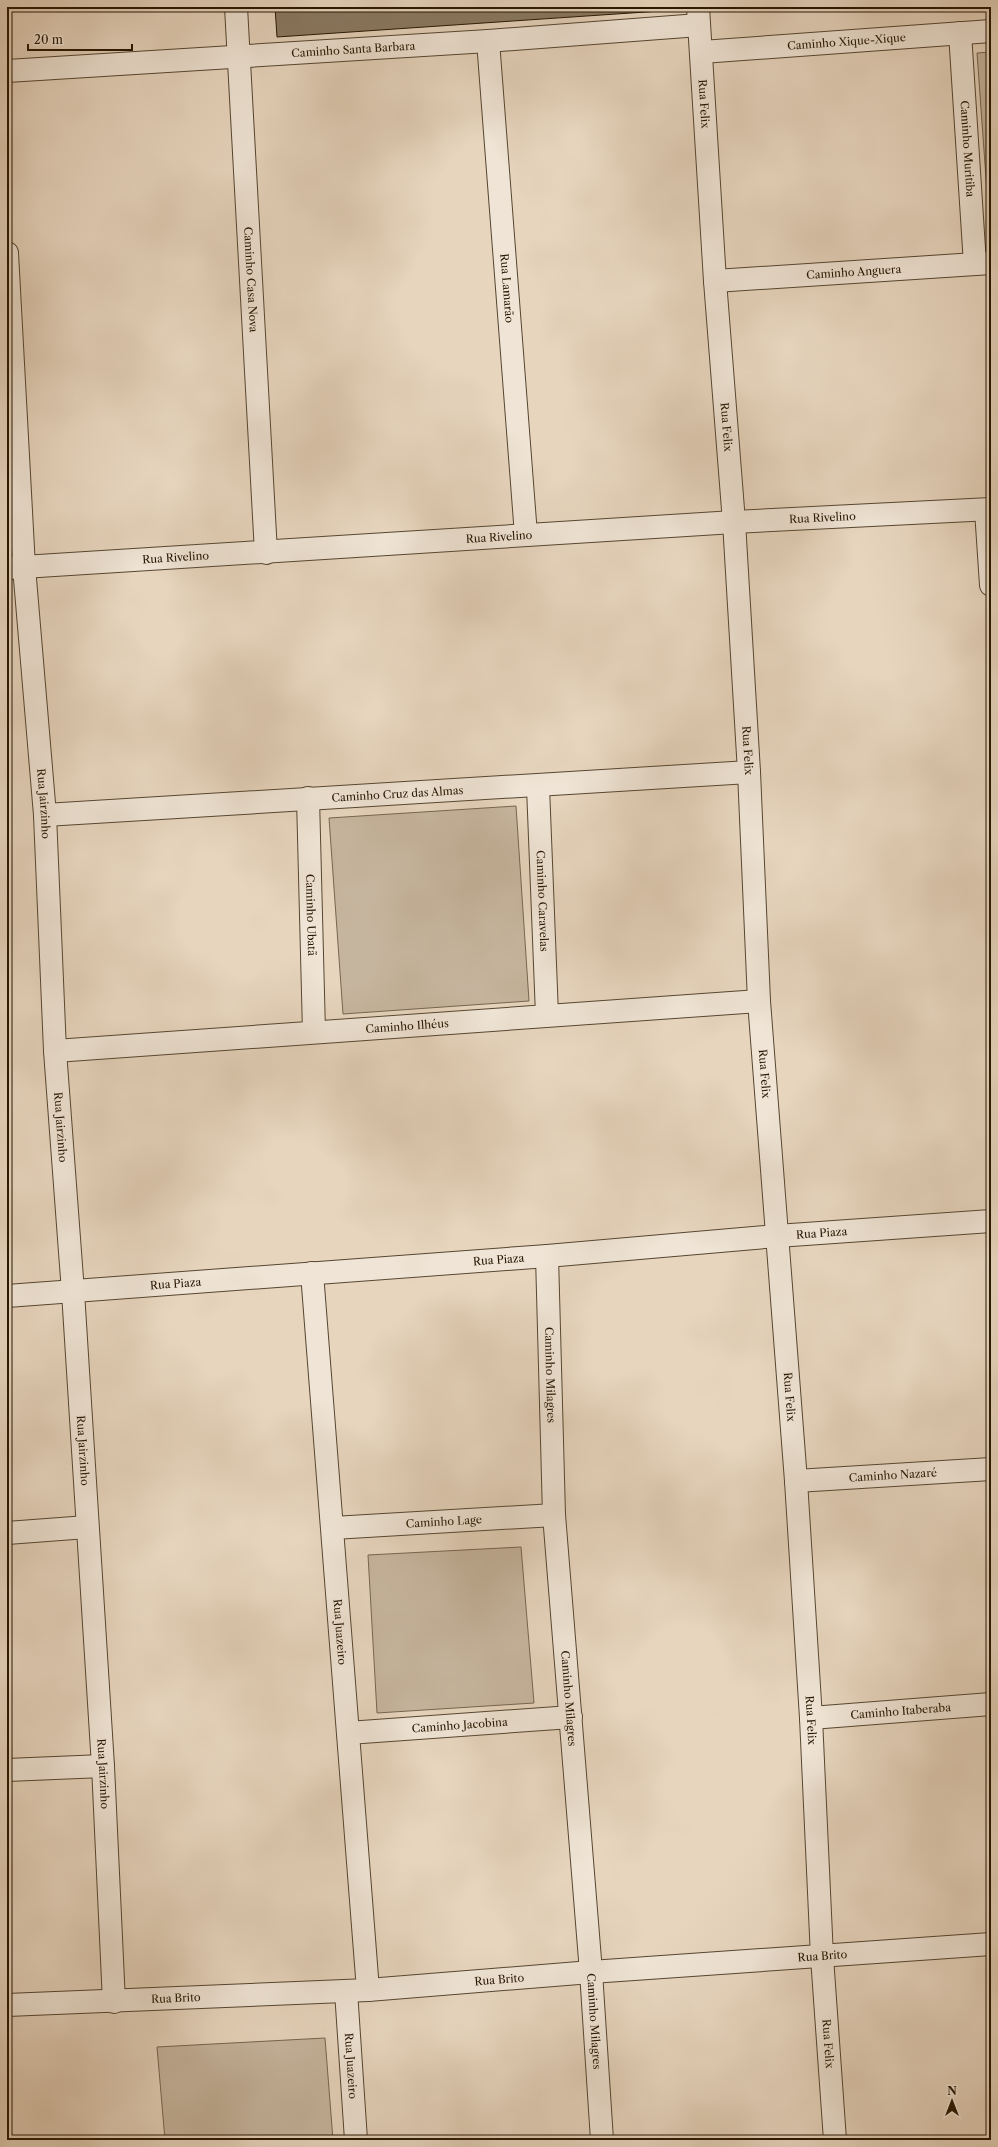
<svg xmlns="http://www.w3.org/2000/svg" width="998" height="2147" font-family="'Libre Caslon Text',serif">
  <style>
    .green { fill: #c6b59e; stroke: #766650 }
    .building { fill: #8a7a64; stroke: #261702 }
    .lines { fill: none; stroke-linecap: round; stroke-linejoin: round }
    .street-casing { stroke: #564631; stroke-width: 24 }
    .street { stroke: #efe4d5; stroke-width: 22 }
    .labels { text-anchor: middle; dominant-baseline: central; stroke-width: 3; stroke-linejoin: round; paint-order: stroke }
    .street-label { font-size: 11px; fill: #261702; stroke: #efe4d5 }
  </style>
  <rect width="100%" height="100%" fill="#e7d5be"/>
  <filter id="stains"><feTurbulence type="fractalNoise" baseFrequency=".005" numOctaves="4"/><feColorMatrix values="0 0 0 0 .2 0 0 0 0 .09 0 0 0 0 .02 0 0 0 .5 -.17"/></filter>
  <radialGradient id="worn" r=".72"><stop offset=".6" stop-color="#630" stop-opacity="0"/><stop offset="1" stop-color="#630" stop-opacity=".3"/></radialGradient>
  <g class="green">
    <path d="M991,52V248L977,53Z"/>
    <path d="M516,806L529,1001L343,1014L329,818Z"/>
    <path d="M521,1547L534,1703L377,1713L368,1555Z"/>
    <path d="M325,2038L333,2140H165L157,2047Z"/>
  </g>
  <path class="building" d="M275,7H675V10L277,37Z"/>
  <g class="lines">
    <defs>
      <g id="street">
        <path id="s1" d="M236,7L266,553"/>
        <path id="s2" d="M698,7L715,281L734,522L749,772L759,1001L796,1481L811,1718L822,1957L835,2140"/>
        <path id="s3" d="M960,33L975,264"/>
        <path id="s4" d="M488,41L526,535"/>
        <path id="s5" d="M702,52L991,31"/>
        <path id="s6" d="M7,71L488,41L699,25"/>
        <path id="s7" d="M7,253L24,567L45,815L55,1051L73,1292L103,1766L114,2002"/>
        <path id="s8" d="M715,281L991,263"/>
        <path d="M986,510L991,585"/>
        <path id="s9" d="M7,568L734,522L991,509"/>
        <path id="s10" d="M538,787L547,1015"/>
        <path id="s11" d="M308,798L314,1032"/>
        <path id="s12" d="M45,815C280,800 515,788 749,772"/>
        <path id="s13" d="M55,1051L759,1001"/>
        <path id="s14" d="M547,1256L554,1515L591,1972L602,2140"/>
        <path id="s15" d="M312,1273L368,1990"/>
        <path id="s16" d="M7,1296L547,1256L777,1236L991,1221"/>
        <path id="s17" d="M796,1481L991,1469"/>
        <path id="s18" d="M333,1528L554,1515"/>
        <path d="M7,1533L87,1527"/>
        <path id="s19" d="M811,1718L991,1704"/>
        <path id="s20" d="M348,1733L571,1717"/>
        <path d="M7,1770L103,1766"/>
        <path id="s21" d="M346,1991L356,2140"/>
        <path id="s22" d="M7,2005L368,1990L591,1972L991,1944"/>
      </g>
    </defs>
    <use href="#street" class="street-casing"/>
    <use href="#street" class="street"/>
  </g>
  <g class="labels">
    <g class="street-label">
      <text stroke="none"><textPath href="#s5" startOffset="145">Caminho Xique-Xique</textPath></text>
      <text stroke="none"><textPath href="#s6" startOffset="347">Caminho Santa Barbara</textPath></text>
      <text stroke="none"><textPath href="#s2" startOffset="97">Rua Felix</textPath></text>
      <text stroke="none"><textPath href="#s3" startOffset="116">Caminho Muritiba</textPath></text>
      <text stroke="none"><textPath href="#s8" startOffset="139">Caminho Anguera</textPath></text>
      <text stroke="none"><textPath href="#s1" startOffset="273">Caminho Casa Nova</textPath></text>
      <text stroke="none"><textPath href="#s4" startOffset="248">Rua Lamarão</textPath></text>
      <text stroke="none"><textPath href="#s2" startOffset="421">Rua Felix</textPath></text>
      <text stroke="none"><textPath href="#s9" startOffset="817">Rua Rivelino</textPath></text>
      <text stroke="none"><textPath href="#s9" startOffset="493">Rua Rivelino</textPath></text>
      <text stroke="none"><textPath href="#s9" startOffset="169">Rua Rivelino</textPath></text>
      <text stroke="none"><textPath href="#s2" startOffset="745">Rua Felix</textPath></text>
      <text stroke="none"><textPath href="#s12" startOffset="353">Caminho Cruz das Almas</textPath></text>
      <text stroke="none"><textPath href="#s7" startOffset="552">Rua Jairzinho</textPath></text>
      <text stroke="none"><textPath href="#s10" startOffset="114">Caminho Caravelas</textPath></text>
      <text stroke="none"><textPath href="#s11" startOffset="117">Caminho Ubatã</textPath></text>
      <text stroke="none"><textPath href="#s13" startOffset="353">Caminho Ilhéus</textPath></text>
      <text stroke="none"><textPath href="#s2" startOffset="1069">Rua Felix</textPath></text>
      <text stroke="none"><textPath href="#s7" startOffset="876">Rua Jairzinho</textPath></text>
      <text stroke="none"><textPath href="#s16" startOffset="817">Rua Piaza</textPath></text>
      <text stroke="none"><textPath href="#s16" startOffset="493">Rua Piaza</textPath></text>
      <text stroke="none"><textPath href="#s16" startOffset="169">Rua Piaza</textPath></text>
      <text stroke="none"><textPath href="#s14" startOffset="119">Caminho Milagres</textPath></text>
      <text stroke="none"><textPath href="#s2" startOffset="1393">Rua Felix</textPath></text>
      <text stroke="none"><textPath href="#s7" startOffset="1200">Rua Jairzinho</textPath></text>
      <text stroke="none"><textPath href="#s17" startOffset="97">Caminho Nazaré</textPath></text>
      <text stroke="none"><textPath href="#s18" startOffset="111">Caminho Lage</textPath></text>
      <text stroke="none"><textPath href="#s15" startOffset="360">Rua Juazeiro</textPath></text>
      <text stroke="none"><textPath href="#s14" startOffset="443">Caminho Milagres</textPath></text>
      <text stroke="none"><textPath href="#s19" startOffset="90">Caminho Itaberaba</textPath></text>
      <text stroke="none"><textPath href="#s2" startOffset="1717">Rua Felix</textPath></text>
      <text stroke="none"><textPath href="#s20" startOffset="112">Caminho Jacobina</textPath></text>
      <text stroke="none"><textPath href="#s7" startOffset="1524">Rua Jairzinho</textPath></text>
      <text stroke="none"><textPath href="#s22" startOffset="817">Rua Brito</textPath></text>
      <text stroke="none"><textPath href="#s22" startOffset="493">Rua Brito</textPath></text>
      <text stroke="none"><textPath href="#s22" startOffset="169">Rua Brito</textPath></text>
      <text stroke="none"><textPath href="#s14" startOffset="767">Caminho Milagres</textPath></text>
      <text stroke="none"><textPath href="#s2" startOffset="2041">Rua Felix</textPath></text>
      <text stroke="none"><textPath href="#s21" startOffset="75">Rua Juazeiro</textPath></text>
    </g>
  </g>
  <rect width="998" height="2147" fill="none" stroke="#e7d5be" stroke-width="24"/>
  <rect x="8" y="8" width="982" height="2131" fill="none" stroke="#261702" stroke-width="2"/>
  <rect x="12" y="12" width="974" height="2123" fill="none" stroke="#261702"/>
  <g transform="translate(952 2101)" stroke="#efe4d5" stroke-width="3" paint-order="stroke">
  <path d="M0-3L7 15L0 10L-7 15Z" fill="#261702"/>
  <text y="-6" font-size="11" font-weight="bold" text-anchor="middle" fill="#261702">N</text>
  </g>
  <path d="M28 44v6h104v-6" fill="none" stroke="#261702" stroke-width="2"/>
  <text x="34" y="44" font-size="12" fill="#261702" stroke="#efe4d5" stroke-width="3" paint-order="stroke">20 m</text>
  <rect width="100%" height="100%" filter="url(#stains)"/>
  <rect width="100%" height="100%" fill="url(#worn)"/>
</svg>
